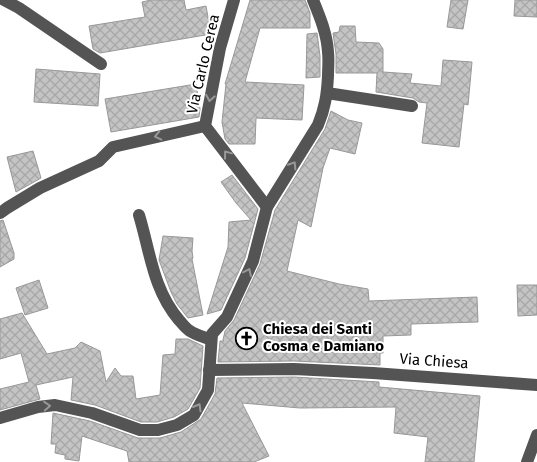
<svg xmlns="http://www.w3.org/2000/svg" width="537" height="462" font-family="'Fira Sans',sans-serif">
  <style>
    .building { fill: url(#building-cross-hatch); stroke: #989898 }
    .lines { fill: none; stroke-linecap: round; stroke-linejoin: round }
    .minor { stroke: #545454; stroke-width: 12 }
    .oneway { stroke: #989898 }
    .labels { text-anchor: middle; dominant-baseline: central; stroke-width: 4; stroke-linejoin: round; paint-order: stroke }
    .street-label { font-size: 15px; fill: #000; stroke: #fff }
    .poi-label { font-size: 15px; font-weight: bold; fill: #000; stroke: #fff; text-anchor: start }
  </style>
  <defs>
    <pattern id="building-cross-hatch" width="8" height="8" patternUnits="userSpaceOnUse" patternTransform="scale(1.25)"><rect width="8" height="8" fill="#c4c4c4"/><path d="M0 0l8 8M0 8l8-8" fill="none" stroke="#a7a7a7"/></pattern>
  </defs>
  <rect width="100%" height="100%" fill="#fff"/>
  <g class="building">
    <path d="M151,0H184L186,10L206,6L211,34L100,53L93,49L89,26L145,17L142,2Z"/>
    <path d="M250,0H305L310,13V28H260L245,82L304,85L302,120L256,118L255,144H229L225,139L222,122L226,84H225Z"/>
    <path d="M451,0H468L463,29L447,27Z"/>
    <path d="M515,0H537V17L514,16Z"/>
    <path d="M340,26H355L356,42L379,43L383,49V72L412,74L410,83L441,86L443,60L472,62L468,105L464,104L459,147L422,143L427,103L419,102L413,98L376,92L377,73H336V54L333,33L339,32Z"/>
    <path d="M317,33L320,56V77L306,78L307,34Z"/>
    <path d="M36,69L100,74L98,106L34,102Z"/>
    <path d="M196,84L200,109L199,117L111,132L105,99Z"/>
    <path d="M331,111L348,120L362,123L355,154L330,148L323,168L311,227L298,220L287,271L339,284L368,289L369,301L477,297L478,322L411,324V335L383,336V353H380V365L294,361L218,362L220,341H224L223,340L225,331L234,320L260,264L275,210L325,129Z"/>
    <path d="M33,151L41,178L16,192L7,157Z"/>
    <path d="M232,175L258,209L245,258L221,310L207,314L228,247L229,222L251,220L236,203L221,182Z"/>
    <path d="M3,220L14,253V259L0,267V221Z"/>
    <path d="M163,236L193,238L192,251L193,258L192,259L203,315L188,318L177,304L171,292L159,260Z"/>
    <path d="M39,280L48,308L25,315L16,288Z"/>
    <path d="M517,285H537V315L518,316Z"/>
    <path d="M22,313L47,354L75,348L81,342L100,351L106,382L115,368L121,376H133L136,399L160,395L163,355L175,354L176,339H188L203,346L200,388L188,409L174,417L157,422H141L95,405L71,400L73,377L36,385L40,399L0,410V389L29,382L21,353L0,359V319Z"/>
    <path d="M294,377L379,382V387L480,396L474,462H425L428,437L394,433L396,407L300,408L242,403L269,456L254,462H129L127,451L82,436L79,461L65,459V455L55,453L56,444H51L53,413L90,421L138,438H160L181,432L201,419L215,394L217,378Z"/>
  </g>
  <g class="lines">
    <g class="minor">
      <path d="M4,0L19,8L101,64"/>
      <path d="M234,0L220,48L205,126L267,207"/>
      <path d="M327,93L412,106"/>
      <path d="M0,213L7,208L40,188L99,161L113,147L205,126"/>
      <path d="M139,215C150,251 153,290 179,320C182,323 185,328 190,331C196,335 204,337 211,340"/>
      <path d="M209,370L294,369L373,373L537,385"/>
      <path d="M0,418L38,407L55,405L92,413L140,430H158L177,425L194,415L208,390L212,334L227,317L253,261L267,207L318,125C325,108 327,95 328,76C328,68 329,60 328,52C327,34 320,17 313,0"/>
      <path d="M527,462L537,435"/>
    </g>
  </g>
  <defs><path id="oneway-chevron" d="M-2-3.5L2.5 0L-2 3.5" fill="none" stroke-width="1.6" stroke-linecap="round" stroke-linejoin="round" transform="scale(1.25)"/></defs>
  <g class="oneway">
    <use href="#oneway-chevron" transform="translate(210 98) rotate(100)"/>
    <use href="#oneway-chevron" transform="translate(158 136) rotate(167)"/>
    <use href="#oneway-chevron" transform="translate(227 154) rotate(-127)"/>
    <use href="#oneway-chevron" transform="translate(293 165) rotate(-58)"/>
    <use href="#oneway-chevron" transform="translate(248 272) rotate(-65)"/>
    <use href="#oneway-chevron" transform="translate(47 406) rotate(-4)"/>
    <use href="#oneway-chevron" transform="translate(198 407) rotate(-60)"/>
  </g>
  <defs>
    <symbol id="church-ring" viewBox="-11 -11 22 22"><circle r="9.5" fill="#fff" stroke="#000" stroke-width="1.5"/><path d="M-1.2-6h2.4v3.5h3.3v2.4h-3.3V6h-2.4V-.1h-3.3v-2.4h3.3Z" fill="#000"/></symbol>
  </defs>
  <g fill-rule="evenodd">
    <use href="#church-ring" x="234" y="326" width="25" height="25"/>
  </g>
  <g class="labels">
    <g class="street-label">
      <text transform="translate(203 64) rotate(-77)">Via Carlo Cerea</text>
      <text transform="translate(434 361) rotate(4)">Via Chiesa</text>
    </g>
    <g class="poi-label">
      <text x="263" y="329">Chiesa dei Santi<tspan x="263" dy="17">Cosma e Damiano</tspan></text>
    </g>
  </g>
</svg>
